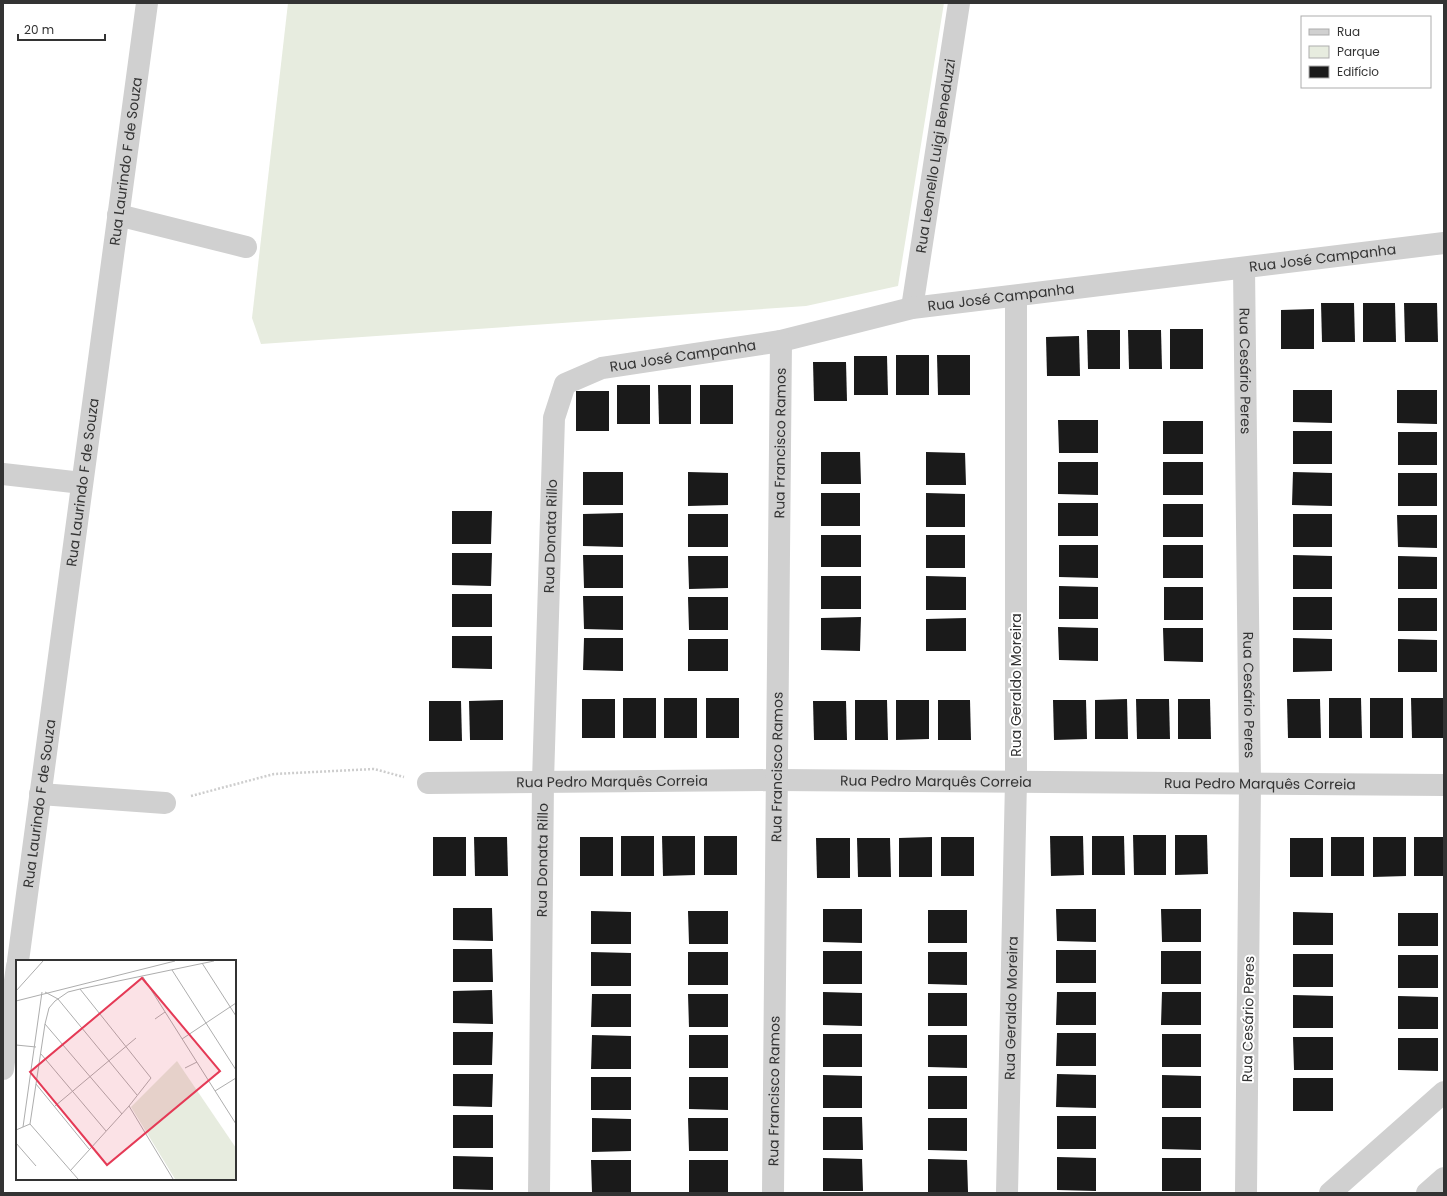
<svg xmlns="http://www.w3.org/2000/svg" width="1447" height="1196" font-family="Poppins,sans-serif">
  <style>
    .green { fill: #e7ecdf }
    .building { fill: #1a1a1a }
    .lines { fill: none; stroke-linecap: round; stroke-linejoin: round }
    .path { stroke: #cdcdcd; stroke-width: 2.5; stroke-dasharray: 2 2; stroke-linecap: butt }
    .street { stroke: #d0d0d0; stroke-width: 22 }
    .labels { text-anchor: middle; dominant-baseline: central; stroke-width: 4; stroke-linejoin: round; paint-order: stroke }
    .street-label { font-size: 14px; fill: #333; stroke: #fff }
    .inset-road { fill: none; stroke: #adadad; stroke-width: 1 }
    .view { fill: #e53a56; fill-opacity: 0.15; stroke: #e53a56; stroke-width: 2 }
    .inset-edge { fill: none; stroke: #333; stroke-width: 2 }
  </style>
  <rect width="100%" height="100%" fill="#fff"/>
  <path class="green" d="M288,3H944L898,286L806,306L261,344L252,318Z"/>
  <g class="building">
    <path d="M1321,303H1354L1355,342H1322Z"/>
    <path d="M1363,303H1395L1396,342H1363Z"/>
    <path d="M1404,303H1437L1438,342H1405Z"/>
    <path d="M1314,309V349H1281V310Z"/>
    <rect x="1170" y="329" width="33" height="40"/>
    <path d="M1087,330H1120V369H1088Z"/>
    <path d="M1128,330H1161L1162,369H1129Z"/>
    <path d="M1079,336L1080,376H1047L1046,337Z"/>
    <rect x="896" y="355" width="33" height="40"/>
    <path d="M937,355H970V395H938Z"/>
    <path d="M854,356H887L888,395H854Z"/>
    <path d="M813,362H846L847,401H814Z"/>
    <rect x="617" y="385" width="33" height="39"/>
    <path d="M658,385H691V424H659Z"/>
    <rect x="700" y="385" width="33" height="39"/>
    <path d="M1293,390H1332V423L1293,422Z"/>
    <path d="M1397,390H1437V424L1397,423Z"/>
    <rect x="576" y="391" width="33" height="40"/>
    <path d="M1058,420H1098V453H1059Z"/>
    <rect x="1163" y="421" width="40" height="33"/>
    <rect x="1293" y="431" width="39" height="33"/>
    <rect x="1398" y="432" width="39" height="33"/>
    <path d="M821,452H860L861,484H821Z"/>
    <path d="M926,452L965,453L966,485H926Z"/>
    <path d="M1058,462H1098V495L1058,494Z"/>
    <rect x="1163" y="462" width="40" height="33"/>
    <rect x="583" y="472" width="40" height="33"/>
    <path d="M688,472L728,473V505L688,506Z"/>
    <path d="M1293,472L1332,473V506L1292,505Z"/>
    <rect x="1398" y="473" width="39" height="33"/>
    <rect x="821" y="493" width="39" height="33"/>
    <path d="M926,493L965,494V527H926Z"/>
    <rect x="1058" y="503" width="40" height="33"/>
    <rect x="1163" y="504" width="40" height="33"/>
    <path d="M452,511H492L491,544H452Z"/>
    <path d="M623,513V547L583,546V514Z"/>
    <rect x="688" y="514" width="40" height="33"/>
    <rect x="1293" y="514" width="39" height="33"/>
    <path d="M1397,515H1437V548L1398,547Z"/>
    <rect x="821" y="535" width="40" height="32"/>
    <rect x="926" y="535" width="39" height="33"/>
    <path d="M1059,545H1098V578L1059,577Z"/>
    <rect x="1163" y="545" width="40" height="33"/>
    <path d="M452,553H492L491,586L452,585Z"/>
    <path d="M583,555H623V588H584Z"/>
    <path d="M1293,555L1332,556V589H1293Z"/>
    <path d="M688,556H728V588L689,589Z"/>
    <path d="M1398,556L1437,557V589H1398Z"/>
    <rect x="821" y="576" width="40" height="33"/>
    <path d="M926,576L966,577V610H926Z"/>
    <path d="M1059,586L1098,587V619H1059Z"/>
    <rect x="1164" y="587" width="39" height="33"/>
    <rect x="452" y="594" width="40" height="33"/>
    <path d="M583,596H623V630L584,629Z"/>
    <path d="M688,597H728V630H689Z"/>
    <rect x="1293" y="597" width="39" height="33"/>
    <rect x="1398" y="598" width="39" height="33"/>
    <path d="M861,617L860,651L821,650V618Z"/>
    <path d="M966,618V651H926V619Z"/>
    <path d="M1058,627L1098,628V661L1059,660Z"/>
    <path d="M1163,628H1203V662L1164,661Z"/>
    <path d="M452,636H492V669L452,668Z"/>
    <path d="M584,638H623V671L583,670Z"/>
    <path d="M1293,638L1332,639V671L1293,672Z"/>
    <rect x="688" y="639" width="40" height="32"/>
    <path d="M1398,639L1437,640V672H1398Z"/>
    <rect x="623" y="698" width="33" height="40"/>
    <rect x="664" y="698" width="33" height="40"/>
    <rect x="706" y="698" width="33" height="40"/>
    <path d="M1329,698H1361L1362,738H1329Z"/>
    <rect x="1370" y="698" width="33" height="40"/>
    <path d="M1411,698H1444V738H1412Z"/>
    <rect x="582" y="699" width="33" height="39"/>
    <path d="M1127,699L1128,739H1095V700Z"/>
    <path d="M1136,699H1169L1170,739H1137Z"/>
    <path d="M1178,699H1210L1211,739H1178Z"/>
    <path d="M1287,699H1320L1321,738H1288Z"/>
    <path d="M503,700V740H470L469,701Z"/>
    <path d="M855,700H887L888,740H855Z"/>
    <path d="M896,700H929V739L896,740Z"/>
    <path d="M938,700H970L971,740H938Z"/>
    <path d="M1053,700H1086L1087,739L1054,740Z"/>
    <path d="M429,701H461L462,741H429Z"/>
    <path d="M813,701H846L847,740H814Z"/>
    <path d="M1133,835H1166V875H1134Z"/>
    <path d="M1175,835H1207L1208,874L1175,875Z"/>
    <rect x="621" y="836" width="33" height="40"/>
    <path d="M662,836H695V875L663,876Z"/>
    <rect x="704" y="836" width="33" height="39"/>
    <path d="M1050,836H1083L1084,875L1051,876Z"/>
    <path d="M1092,836H1124L1125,875H1092Z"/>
    <rect x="433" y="837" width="33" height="39"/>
    <path d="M474,837H507L508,876H475Z"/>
    <rect x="580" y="837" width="33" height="39"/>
    <path d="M932,837V877H899V838Z"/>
    <rect x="941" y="837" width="33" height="39"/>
    <rect x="1331" y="837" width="33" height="39"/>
    <path d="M1373,837H1406V876L1373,877Z"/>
    <rect x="1414" y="837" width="30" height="39"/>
    <path d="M816,838H850V878H817Z"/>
    <path d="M857,838H890L891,877H858Z"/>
    <rect x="1290" y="838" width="33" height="39"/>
    <path d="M453,908H492L493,941L453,940Z"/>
    <path d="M823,909H862V943L823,942Z"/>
    <path d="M1056,909H1096V942L1057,941Z"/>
    <path d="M1161,909H1201V942H1162Z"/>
    <rect x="928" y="910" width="39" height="33"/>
    <path d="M591,911L631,912V944H591Z"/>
    <path d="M688,911H728V944H689Z"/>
    <path d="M1293,912L1333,913V945H1293Z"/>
    <rect x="1398" y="913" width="40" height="33"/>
    <path d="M453,949H492L493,982H453Z"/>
    <rect x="1056" y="950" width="40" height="33"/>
    <rect x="823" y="951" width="39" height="33"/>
    <rect x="1161" y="951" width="40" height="33"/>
    <path d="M591,952L631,953V986H591Z"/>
    <rect x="688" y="952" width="40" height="33"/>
    <path d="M928,952H967V985L928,984Z"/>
    <rect x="1293" y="954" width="40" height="33"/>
    <rect x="1398" y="955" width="40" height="33"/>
    <path d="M492,990L493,1024L453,1023V991Z"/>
    <path d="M823,992L862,993V1026L823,1025Z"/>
    <path d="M1057,992H1096V1025H1056Z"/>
    <path d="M1162,992H1201V1025H1161Z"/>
    <rect x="928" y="993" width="39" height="33"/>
    <path d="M592,994H631V1027H591Z"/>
    <path d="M688,994H728V1027H689Z"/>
    <path d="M1293,995L1333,996V1028H1293Z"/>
    <path d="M1398,996L1438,997V1029H1398Z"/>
    <path d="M453,1032H493L492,1065H453Z"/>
    <path d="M1057,1033H1096V1066H1056Z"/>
    <rect x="823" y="1034" width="39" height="33"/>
    <rect x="1162" y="1034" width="39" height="33"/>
    <path d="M592,1035L631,1036V1069H591Z"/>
    <rect x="689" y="1035" width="39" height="33"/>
    <path d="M928,1035H967V1068L928,1067Z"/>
    <path d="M1293,1037H1333V1070H1294Z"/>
    <path d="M1398,1038H1438V1071L1398,1070Z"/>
    <path d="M453,1074H493L492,1107L453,1106Z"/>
    <path d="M1057,1074L1096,1075V1108L1056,1107Z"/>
    <path d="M823,1075L862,1076V1108H823Z"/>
    <path d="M1162,1075L1201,1076V1108H1162Z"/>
    <rect x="928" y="1076" width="39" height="33"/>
    <rect x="591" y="1077" width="40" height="33"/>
    <path d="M689,1077H728V1110L689,1109Z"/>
    <rect x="1293" y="1078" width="40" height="33"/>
    <rect x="453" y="1115" width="40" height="33"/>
    <rect x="1057" y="1116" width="39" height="33"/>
    <path d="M823,1117H862L863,1150H823Z"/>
    <path d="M1162,1117H1201V1150L1162,1149Z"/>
    <path d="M592,1118L631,1119V1151L592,1152Z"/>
    <path d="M688,1118H728V1151H689Z"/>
    <path d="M928,1118H967V1151L928,1150Z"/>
    <path d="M453,1156L493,1157V1190L453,1189Z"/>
    <path d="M1057,1157L1096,1158V1191L1057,1190Z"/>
    <path d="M823,1158L862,1159L863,1191H823Z"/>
    <rect x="1162" y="1158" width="39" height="33"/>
    <path d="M928,1159L967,1160L968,1192H928Z"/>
    <path d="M591,1160H631V1193H592Z"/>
    <path d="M689,1160H728V1193L689,1192Z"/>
  </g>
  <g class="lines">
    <path class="path" d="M191,796L274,774L374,769L404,777"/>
    <g class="street">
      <path d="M118,215L246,247"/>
      <path id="s1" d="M1244,268L1250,783L1246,1193"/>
      <path id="s2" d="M912,308L959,3"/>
      <path d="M3,474L82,483"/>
      <path id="s3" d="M428,783L777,780L1444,785"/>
      <path d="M40,794L165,803"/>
      <path id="s4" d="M18,961L147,3"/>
      <path d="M3,1069L17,966"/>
      <path id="s5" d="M539,1193L543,781L554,418L565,384L602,368L781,341L912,308L1444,243"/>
      <path id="s6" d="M773,1193L781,341"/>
      <path id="s7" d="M1007,1193L1016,781V296"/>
      <path d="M1330,1193L1444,1092"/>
      <path d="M1427,1193L1444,1178"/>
    </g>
  </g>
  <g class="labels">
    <g class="street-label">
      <text stroke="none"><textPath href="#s2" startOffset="154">Rua Leonello Luigi Beneduzzi</textPath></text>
      <text stroke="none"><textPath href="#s4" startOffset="807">Rua Laurindo F de Souza</textPath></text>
      <text stroke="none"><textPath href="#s5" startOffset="1581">Rua José Campanha</textPath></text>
      <text stroke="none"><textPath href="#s5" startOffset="1257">Rua José Campanha</textPath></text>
      <text stroke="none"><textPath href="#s5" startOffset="933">Rua José Campanha</textPath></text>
      <text stroke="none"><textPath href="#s1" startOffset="103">Rua Cesário Peres</textPath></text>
      <text stroke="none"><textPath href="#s6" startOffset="750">Rua Francisco Ramos</textPath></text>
      <text stroke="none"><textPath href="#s4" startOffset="483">Rua Laurindo F de Souza</textPath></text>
      <text stroke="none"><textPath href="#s5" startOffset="657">Rua Donata Rillo</textPath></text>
      <text transform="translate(1016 685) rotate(-90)">Rua Geraldo Moreira</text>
      <text stroke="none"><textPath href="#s1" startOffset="427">Rua Cesário Peres</textPath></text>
      <text stroke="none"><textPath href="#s6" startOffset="426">Rua Francisco Ramos</textPath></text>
      <text stroke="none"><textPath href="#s3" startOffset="184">Rua Pedro Marquês Correia</textPath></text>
      <text stroke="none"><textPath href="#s3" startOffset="508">Rua Pedro Marquês Correia</textPath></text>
      <text stroke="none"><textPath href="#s3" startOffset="832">Rua Pedro Marquês Correia</textPath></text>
      <text stroke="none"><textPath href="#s4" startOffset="159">Rua Laurindo F de Souza</textPath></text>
      <text stroke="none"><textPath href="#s5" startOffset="333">Rua Donata Rillo</textPath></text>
      <text stroke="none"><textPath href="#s7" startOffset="185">Rua Geraldo Moreira</textPath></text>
      <text transform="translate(1248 1019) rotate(-89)">Rua Cesário Peres</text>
      <text stroke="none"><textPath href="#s6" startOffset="102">Rua Francisco Ramos</textPath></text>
    </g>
  </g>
  <g transform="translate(16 960)">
    <rect width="220" height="220" fill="#fff"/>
    <path d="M161,101L220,188V219H159L115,147Z" fill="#e7ecdf"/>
    <path class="inset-road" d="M186,3L220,56M156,10L220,110M127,17L220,164M0,31L27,1M29,32L42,39L121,135M0,41L159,1M139,59L149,52M29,64L106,154M166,79L220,43M0,85L20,87M25,94L90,171M169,108L181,102M20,124L73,189M199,131L220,118M39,146L120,78M113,146L157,219M14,164L29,64L33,48L39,41L52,32L64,29L198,1M14,164L62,219M7,167L26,32M0,170L14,164M0,183L20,206M54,211L113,146L135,118L64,29"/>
    <path class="view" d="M126,18L204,111L91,205L14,112Z"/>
    <rect width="220" height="220" class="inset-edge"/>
  </g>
  <rect width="1447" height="1196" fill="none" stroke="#333333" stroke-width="8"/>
  <rect x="1301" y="16" width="130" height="72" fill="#ffffff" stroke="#adadad"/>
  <rect x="1309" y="29" width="20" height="6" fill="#d0d0d0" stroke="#adadad"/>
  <text x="1337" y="36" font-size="12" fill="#333333">Rua</text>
  <rect x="1309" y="46" width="20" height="12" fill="#e7ecdf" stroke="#adadad"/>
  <text x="1337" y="56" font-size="12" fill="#333333">Parque</text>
  <rect x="1309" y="66" width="20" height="12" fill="#1a1a1a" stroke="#adadad"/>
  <text x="1337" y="76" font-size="12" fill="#333333">Edifício</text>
  <path d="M18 34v6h87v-6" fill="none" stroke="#333333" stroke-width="2"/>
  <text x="24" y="34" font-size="12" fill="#333333" stroke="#ffffff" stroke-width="3" paint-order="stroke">20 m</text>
</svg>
